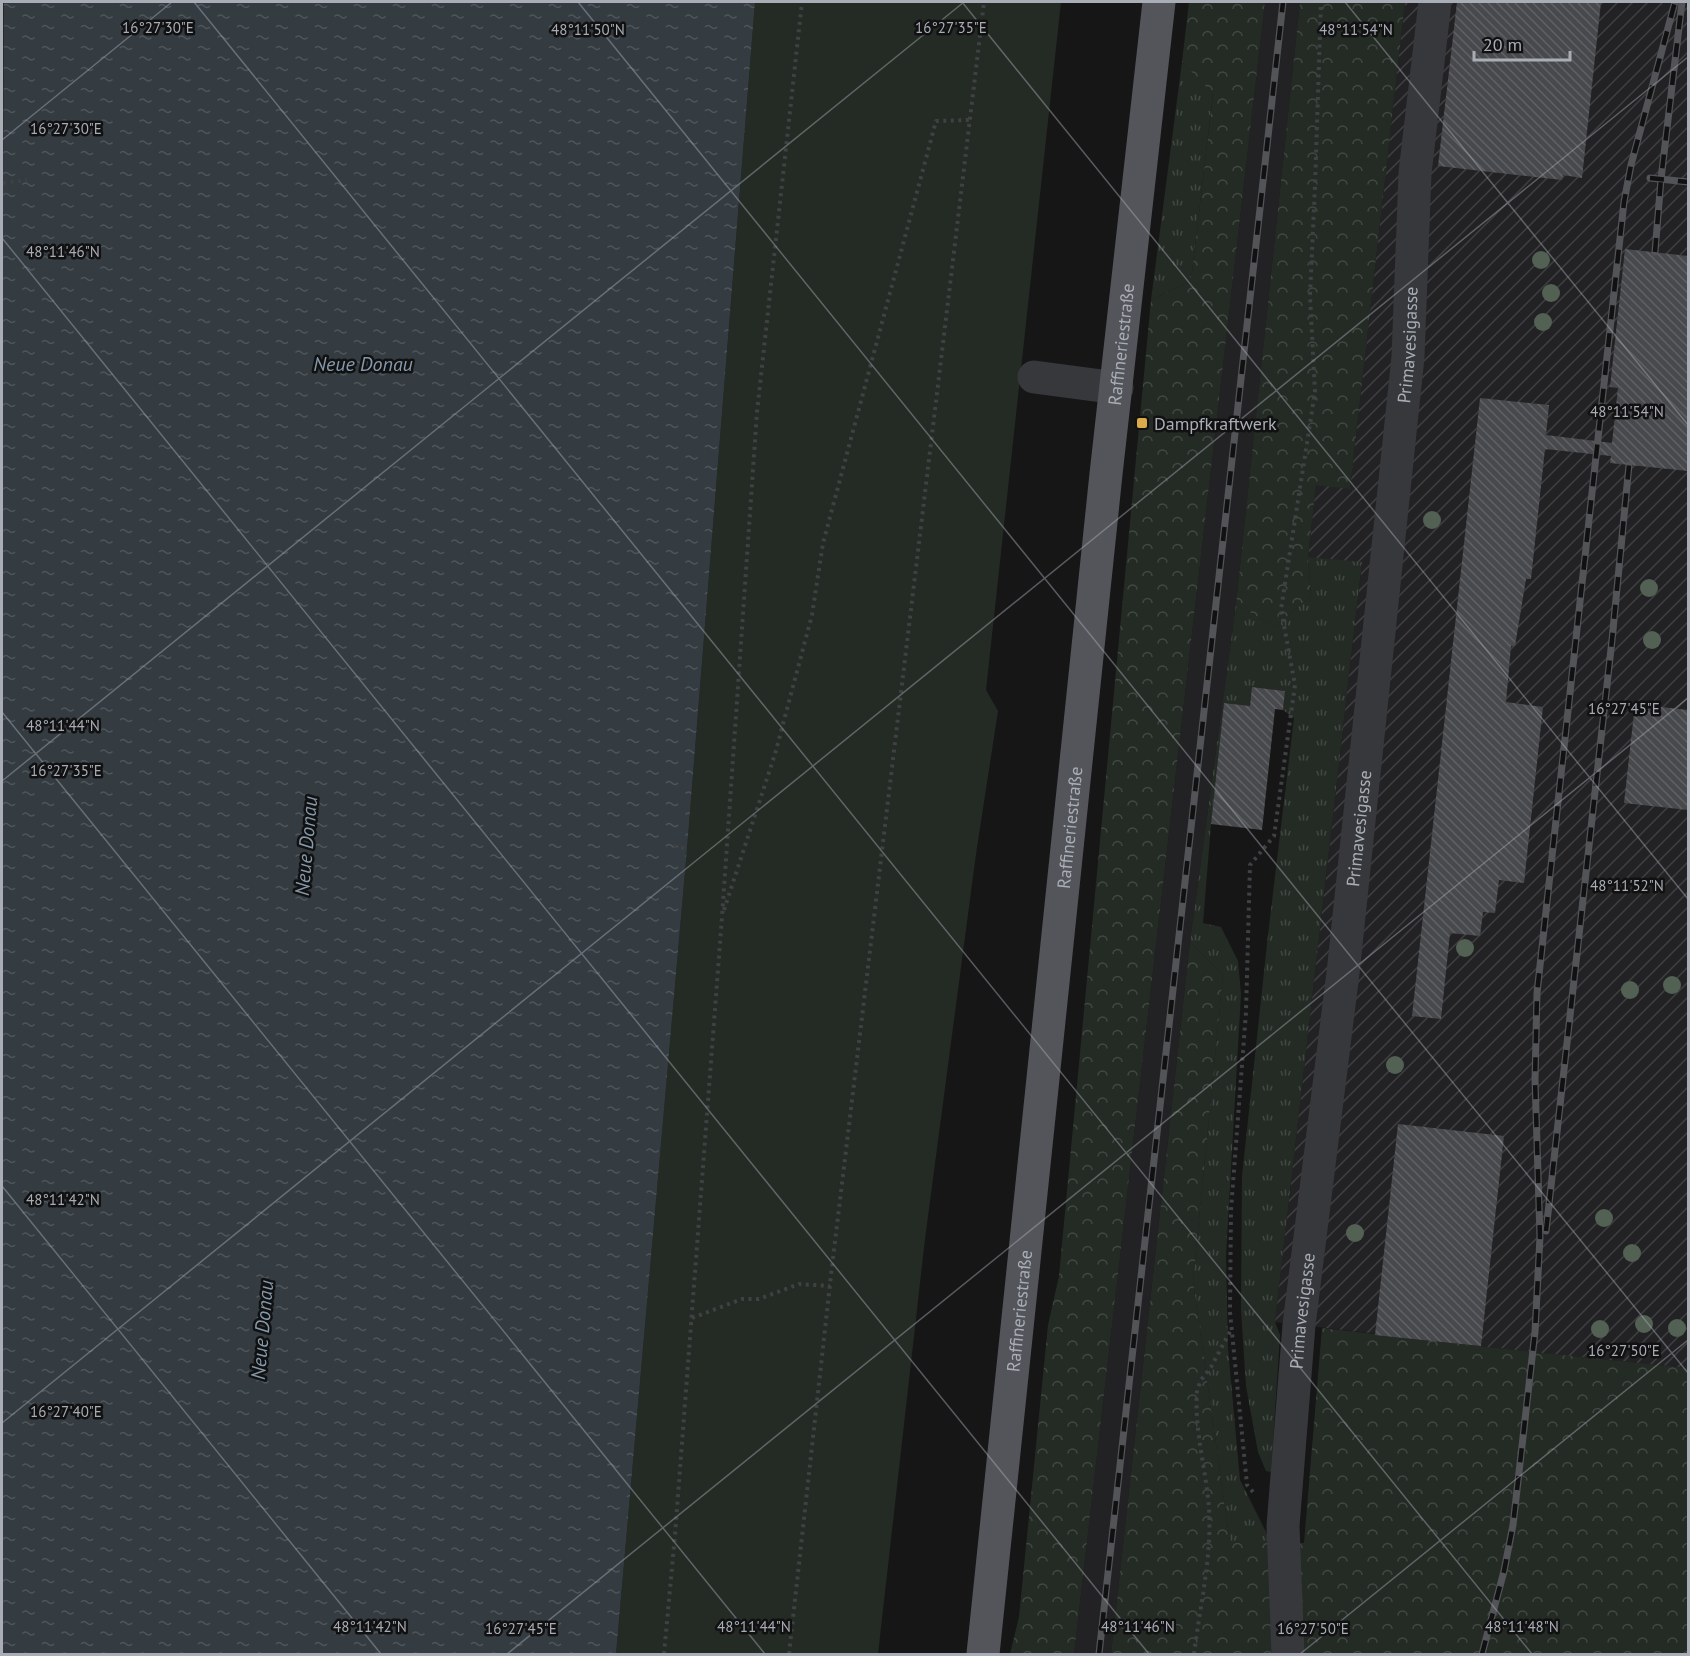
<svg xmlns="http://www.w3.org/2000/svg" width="1690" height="1656" font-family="'PT Sans',sans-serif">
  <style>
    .built { fill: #222224 }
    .industrial { fill: url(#industrial-furrows) }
    .grass { fill: url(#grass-tufts) }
    .forest { fill: url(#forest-crowns) }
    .park { fill: #242b25 }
    .water { fill: url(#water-ripples) }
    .building { fill: url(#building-back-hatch) }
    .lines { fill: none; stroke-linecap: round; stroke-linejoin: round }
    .path { stroke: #3f4144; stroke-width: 4; stroke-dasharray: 3 4.5; stroke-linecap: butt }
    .minor { stroke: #37383c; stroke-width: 33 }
    .major { stroke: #53555a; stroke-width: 33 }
    .rail-casing { stroke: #525458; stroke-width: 7 }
    .rail { stroke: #111112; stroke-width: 4.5; stroke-dasharray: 14; stroke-linecap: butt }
    .tree { fill: #526154 }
    .ticks { fill: none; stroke: #a9adb6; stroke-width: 1.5; stroke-opacity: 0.45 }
    .poi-dot { fill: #dbac49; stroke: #111112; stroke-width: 2 }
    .labels { text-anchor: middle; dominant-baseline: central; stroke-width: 5; stroke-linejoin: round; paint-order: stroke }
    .street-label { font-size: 18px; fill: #a9adb6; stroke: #111112 }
    .poi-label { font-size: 18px; fill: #a9adb6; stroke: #111112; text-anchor: start }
    .water-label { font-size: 20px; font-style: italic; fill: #8499ac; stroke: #111112 }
    .ticks-label { font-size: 15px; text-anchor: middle; fill: #a9adb6; stroke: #111112; stroke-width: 5; stroke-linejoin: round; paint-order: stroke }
  </style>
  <defs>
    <pattern id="industrial-furrows" width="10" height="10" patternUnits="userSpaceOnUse" patternTransform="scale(1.5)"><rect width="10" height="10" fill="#222224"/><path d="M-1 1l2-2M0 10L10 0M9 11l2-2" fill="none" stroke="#3f3f42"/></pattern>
    <pattern id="grass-tufts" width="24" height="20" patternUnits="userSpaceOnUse" patternTransform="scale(1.5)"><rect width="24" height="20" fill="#242b25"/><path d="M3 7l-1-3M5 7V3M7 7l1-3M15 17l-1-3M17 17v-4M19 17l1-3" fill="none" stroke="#414742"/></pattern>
    <pattern id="forest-crowns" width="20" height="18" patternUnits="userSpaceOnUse" patternTransform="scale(1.5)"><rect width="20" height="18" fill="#242b25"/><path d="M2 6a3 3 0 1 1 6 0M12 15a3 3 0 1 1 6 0" fill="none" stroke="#414742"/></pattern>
    <pattern id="water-ripples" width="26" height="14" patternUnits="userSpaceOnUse" patternTransform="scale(1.5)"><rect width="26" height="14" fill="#343c42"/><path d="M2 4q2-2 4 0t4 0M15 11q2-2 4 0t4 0" fill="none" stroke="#4f565b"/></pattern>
    <pattern id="building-back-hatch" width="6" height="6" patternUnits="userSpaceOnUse" patternTransform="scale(1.5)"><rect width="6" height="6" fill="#48494c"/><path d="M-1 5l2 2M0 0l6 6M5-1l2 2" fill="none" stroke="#606164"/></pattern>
  </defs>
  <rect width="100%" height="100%" fill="#161617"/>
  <path class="built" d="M1265,2H1300L1236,604L1190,942L1111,1654H1074Z"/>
  <path class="industrial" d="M1405,2H1688V1368L1533,1352L1275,1322L1362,563L1308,557L1316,484L1350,489Z"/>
  <g class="grass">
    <path d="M1182,62L1213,93L1191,281L1151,300Z"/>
    <path d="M1308,557L1362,562L1275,1322L1280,1335L1271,1472L1266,1471L1258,1452L1246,1386L1241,1310L1242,1176L1268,935L1294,718L1283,710L1285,691L1253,687L1250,706L1224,703L1211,824L1203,923L1221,927L1238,961L1241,994L1226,1255L1228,1349L1240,1480L1268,1536L1269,1543H1230L1193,1281L1223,975L1190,942L1236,604L1275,627L1311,596Z"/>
  </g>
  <g class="forest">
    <path d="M1189,2H1265L1074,1654H1010L1019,1617L1048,1325L1059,1276L1151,300L1191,281L1213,94L1182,62Z"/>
    <path d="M1300,2H1405L1350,489L1316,485L1308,557L1311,596L1275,627L1236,604Z"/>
    <path d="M1190,942L1223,975L1193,1281L1230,1543H1304L1322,1328L1533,1352L1688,1368V1654H1111Z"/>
  </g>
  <g class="park">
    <path d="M2,2H4L3,183L2,198Z"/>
    <path d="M755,2H1061L986,690L998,711L976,854L925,1239L878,1654H616L687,849Z"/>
  </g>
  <path class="water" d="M4,2H755L687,849L616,1654H2V198L3,183Z"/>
  <g class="building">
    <path d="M1457,2H1601L1582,178L1563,175L1562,180L1438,166Z"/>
    <path d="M1625,249L1688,256V471L1610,463L1611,456L1545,449L1531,579H1526L1515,646H1511L1506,702L1543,707L1524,883L1499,880L1495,913L1483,912L1480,936L1450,933L1441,1019L1412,1016L1480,398L1549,405L1546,435L1612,443L1618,388L1610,387Z"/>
    <path d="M1252,687L1285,691L1283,710L1275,709L1262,830L1211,824L1224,703L1250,706Z"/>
    <path d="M1635,704L1688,710V810L1624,803Z"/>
    <path d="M1398,1124L1504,1136L1481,1346L1375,1335Z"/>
  </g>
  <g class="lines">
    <g class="path">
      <path d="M3,183L27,180"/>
      <path d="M674,846L687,849"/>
      <path d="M724,910L775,754L812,615L823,543L936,121L969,120"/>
      <path d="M692,1318L742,1299H759L799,1284L830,1286"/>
      <path d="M1253,1492L1247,1485L1230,1312L1231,1210L1246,1012L1250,865L1274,836L1295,685L1281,609L1315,392L1310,296L1315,186L1321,2"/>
      <path d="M664,1654L675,1535L722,917L757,412L802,2"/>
      <path d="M789,1654L831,1275L984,2"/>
      <path d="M1194,1654C1200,1606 1212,1557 1209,1508C1206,1469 1194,1430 1197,1390L1201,1380L1211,1367L1232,1328"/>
    </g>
    <g class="minor">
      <path d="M1034,377L1117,388"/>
      <path id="s1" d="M1288,1654L1283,1526L1299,1325L1343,973L1408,357L1415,173L1435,2"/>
    </g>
    <path class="major" id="s2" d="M983,1654L1106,474L1159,2"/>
    <defs>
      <g id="rail">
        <path d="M1650,178L1688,182"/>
        <path d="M1655,252L1661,179L1682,2"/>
        <path d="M1546,1231L1612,640L1629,465"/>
        <path d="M1099,1654L1283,2"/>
        <path d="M1482,1654L1504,1571L1513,1525L1535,1332L1540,1237L1535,1080L1537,993L1624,202L1631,165L1675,2"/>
      </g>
    </defs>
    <use href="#rail" class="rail-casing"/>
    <use href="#rail" class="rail"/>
  </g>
  <g class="tree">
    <circle cx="1541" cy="260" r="9"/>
    <circle cx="1551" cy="293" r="9"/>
    <circle cx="1543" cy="322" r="9"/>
    <circle cx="1432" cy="520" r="9"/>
    <circle cx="1649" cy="588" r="9"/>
    <circle cx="1652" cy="640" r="9"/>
    <circle cx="1465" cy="948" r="9"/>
    <circle cx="1672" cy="985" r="9"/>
    <circle cx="1630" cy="990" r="9"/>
    <circle cx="1395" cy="1065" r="9"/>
    <circle cx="1604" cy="1218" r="9"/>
    <circle cx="1355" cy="1233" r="9"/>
    <circle cx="1632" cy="1253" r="9"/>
    <circle cx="1644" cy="1324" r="9"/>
    <circle cx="1677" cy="1328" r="9"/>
    <circle cx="1600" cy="1329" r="9"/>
  </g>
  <path class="ticks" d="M194,2L1532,1654M578,2L1688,1373M962,2L1688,899M1345,2L1688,425M2,140L172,2M2,238L1149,1654M2,712L765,1654M2,781L964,2M2,1186L381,1654M2,1423L1688,57M507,1654L1688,698M1300,1654L1688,1340"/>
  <rect class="poi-dot" x="1136" y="417" width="12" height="12" rx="3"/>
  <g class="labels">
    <g class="street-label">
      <text stroke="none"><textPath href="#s2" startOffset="1317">Raffineriestraße</textPath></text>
      <text stroke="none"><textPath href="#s1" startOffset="1316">Primavesigasse</textPath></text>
      <text stroke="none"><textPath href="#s2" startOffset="831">Raffineriestraße</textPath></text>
      <text stroke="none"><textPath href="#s1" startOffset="830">Primavesigasse</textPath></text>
      <text stroke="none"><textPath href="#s2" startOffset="345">Raffineriestraße</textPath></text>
      <text stroke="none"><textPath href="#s1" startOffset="344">Primavesigasse</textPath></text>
    </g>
    <g class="poi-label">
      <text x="1154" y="423">Dampfkraftwerk</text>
    </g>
    <g class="water-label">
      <text x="363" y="364">Neue Donau</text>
      <text transform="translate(306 846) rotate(-85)">Neue Donau</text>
      <text transform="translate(262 1330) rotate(-85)">Neue Donau</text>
    </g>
  </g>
  <g class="ticks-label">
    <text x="158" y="33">16°27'30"E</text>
    <text x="951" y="33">16°27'35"E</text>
    <text x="1356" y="35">48°11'54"N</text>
    <text x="588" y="35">48°11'50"N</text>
    <text x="66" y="134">16°27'30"E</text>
    <text x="63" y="257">48°11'46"N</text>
    <text x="1627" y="417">48°11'54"N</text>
    <text x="1624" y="714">16°27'45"E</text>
    <text x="63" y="731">48°11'44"N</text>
    <text x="66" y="776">16°27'35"E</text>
    <text x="1627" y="891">48°11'52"N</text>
    <text x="63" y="1205">48°11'42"N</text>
    <text x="1624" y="1356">16°27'50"E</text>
    <text x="66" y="1417">16°27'40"E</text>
    <text x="370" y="1632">48°11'42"N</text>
    <text x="754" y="1632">48°11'44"N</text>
    <text x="1138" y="1632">48°11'46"N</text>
    <text x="1522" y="1632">48°11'48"N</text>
    <text x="521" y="1634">16°27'45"E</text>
    <text x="1313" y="1634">16°27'50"E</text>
  </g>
  <rect width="1690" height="1656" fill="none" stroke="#a9adb6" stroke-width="6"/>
  <path d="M1474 51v9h96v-9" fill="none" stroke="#a9adb6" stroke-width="3"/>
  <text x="1483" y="51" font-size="18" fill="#a9adb6" stroke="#111112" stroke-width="4.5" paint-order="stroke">20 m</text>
</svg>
